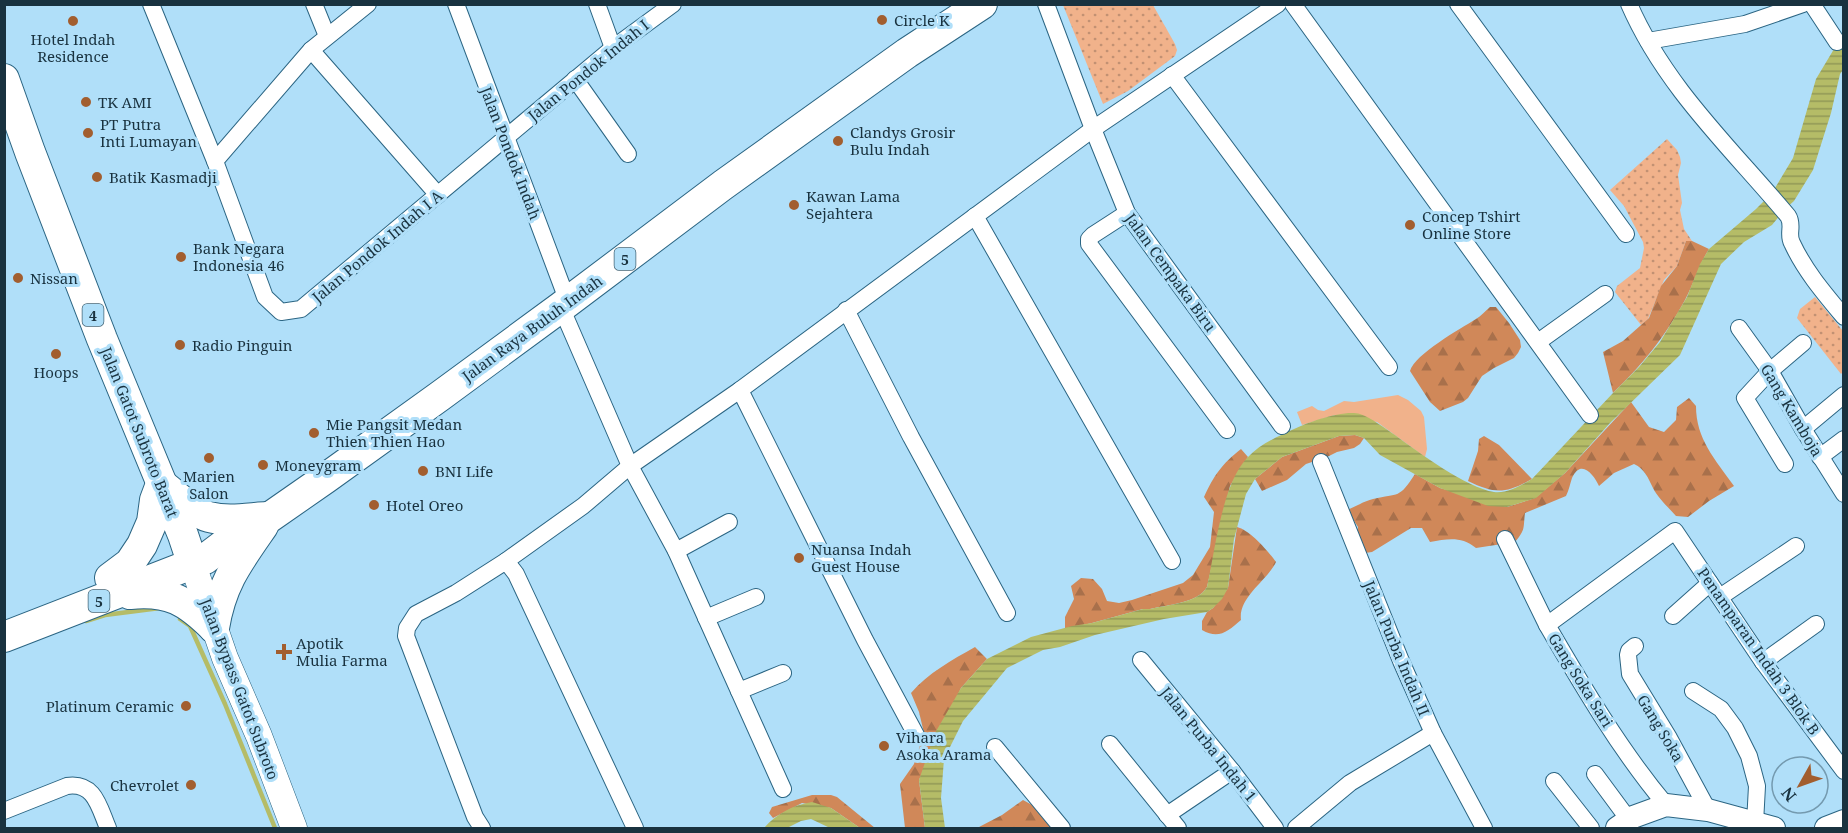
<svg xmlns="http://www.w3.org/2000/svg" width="1848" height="833" font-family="'Noto Serif',serif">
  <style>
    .grass { fill: url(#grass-dots) }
    .forest { fill: url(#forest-firs) }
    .park { fill: #f1b28b }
    .water { fill: url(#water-rules) }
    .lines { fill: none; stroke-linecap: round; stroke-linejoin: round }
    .stream { stroke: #b5bc67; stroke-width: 4.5 }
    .street-casing { stroke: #2b6583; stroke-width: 18 }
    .secondary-casing { stroke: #2b6583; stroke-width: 24 }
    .primary-casing { stroke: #2b6583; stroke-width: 27 }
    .highway-casing { stroke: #2b6583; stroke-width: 32 }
    .street { stroke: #fff; stroke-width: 16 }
    .secondary { stroke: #fff; stroke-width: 22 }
    .primary { stroke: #fff; stroke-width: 26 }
    .highway { stroke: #fff; stroke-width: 30 }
    .poi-dot { fill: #a25e2f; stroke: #b0dff9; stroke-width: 2 }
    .labels { text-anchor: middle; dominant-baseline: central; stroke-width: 6; stroke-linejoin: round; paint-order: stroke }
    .shield { fill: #b0dff9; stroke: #466677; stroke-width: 1.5 }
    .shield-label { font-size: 14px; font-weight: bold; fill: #19323f }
    .poi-label { font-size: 15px; fill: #19323f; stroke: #b0dff9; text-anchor: start }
    .street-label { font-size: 15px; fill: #19323f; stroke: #b0dff9 }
  </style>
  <defs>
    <pattern id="grass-dots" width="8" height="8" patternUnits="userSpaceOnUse" patternTransform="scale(1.5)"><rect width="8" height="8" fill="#f1b28b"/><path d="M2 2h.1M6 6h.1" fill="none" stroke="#c29173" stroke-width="1.8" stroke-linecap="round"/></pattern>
    <pattern id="forest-firs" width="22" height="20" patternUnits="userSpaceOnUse" patternTransform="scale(1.5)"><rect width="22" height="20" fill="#d08859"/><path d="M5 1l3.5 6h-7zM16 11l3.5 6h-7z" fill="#a8704b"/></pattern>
    <pattern id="water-rules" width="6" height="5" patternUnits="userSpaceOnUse" patternTransform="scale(1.5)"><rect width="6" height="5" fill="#b5bc67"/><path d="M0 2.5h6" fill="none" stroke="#929956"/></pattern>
  </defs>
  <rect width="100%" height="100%" fill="#b0dff9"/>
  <g class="grass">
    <path d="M1063,5H1153L1175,44L1177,50L1175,56L1128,91L1103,104Z"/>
    <path d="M1667,139L1677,150L1680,157L1681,163L1678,175L1682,203L1680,210L1684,229L1692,241H1686L1677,266L1664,280L1648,319L1641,325L1615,292L1617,286L1640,268L1644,248L1643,242L1624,206L1610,190Z"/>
    <path d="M1815,297L1843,331V372L1841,374L1797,318L1800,309Z"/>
  </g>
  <g class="forest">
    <path d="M1686,241H1692L1709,249C1699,265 1694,283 1685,300C1665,337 1643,364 1613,393L1603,352L1623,341L1649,318L1661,286L1677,266Z"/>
    <path d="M1490,307H1496L1509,323L1520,340L1521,347L1518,353L1514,358L1494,368L1482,376L1468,398L1463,402L1440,411L1430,402L1410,371C1415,354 1460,329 1476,319C1481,316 1485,311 1490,307Z"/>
    <path d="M1689,398L1696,406C1696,439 1715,459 1734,486L1709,501L1688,517L1676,516C1668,507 1658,498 1653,488C1648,478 1645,469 1634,464L1614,473L1599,486C1594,475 1581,458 1572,478C1570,484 1569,490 1566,496L1525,513C1523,528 1526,529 1515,542L1476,548C1461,536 1448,539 1430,542L1422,528H1411L1372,552L1365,553L1356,537L1358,527L1347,510C1355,507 1364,501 1373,499C1399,493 1399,499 1415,474L1440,488L1507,507L1535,498L1565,473L1631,402L1649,427L1664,432L1676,420L1677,407Z"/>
    <path d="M1355,435L1364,438L1360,444L1354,448L1337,452L1327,457L1306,464L1287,480L1262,491L1255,479L1282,457L1339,436Z"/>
    <path d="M1484,436L1499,445L1532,479C1505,494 1495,494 1468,481L1478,451L1479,439Z"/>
    <path d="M1241,449L1248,457L1230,486L1207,587C1198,603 1167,605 1150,609H1143L1092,623L1065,629V617L1074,599L1071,586L1081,578L1093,579L1102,589L1107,601L1119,603L1132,600L1183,583L1193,575L1210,547L1214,512L1204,497C1214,475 1222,464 1241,449Z"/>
    <path d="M1237,527C1250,530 1268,551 1276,562C1267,581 1238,597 1241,620C1228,631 1219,640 1202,630V621L1207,612L1213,608L1228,588Z"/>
    <path d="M975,647L987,659L961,688L919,780L925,828H905L900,784L914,764L924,733L919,712L911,693C928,673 952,660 975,647Z"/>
    <path d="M812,795H831L837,797L875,828H860L831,808L802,803L773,818L769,813L772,807Z"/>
    <path d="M1023,800L1034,806L1053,828H945L979,827L1002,815Z"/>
  </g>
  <path class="park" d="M1398,395L1408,400L1421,411L1424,417L1427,449L1425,457L1377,422L1335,415L1302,425L1297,412L1312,406L1318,410L1324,411L1344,401L1354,402Z"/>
  <g class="water">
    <path d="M1843,41V70L1840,74L1831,113L1813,170L1794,201L1785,209L1772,225L1744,242L1721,264L1680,355L1610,423L1565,473L1536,498L1507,507L1488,506L1440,488L1380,455L1364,438L1355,435L1339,436L1282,457L1255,479L1246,494L1234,539L1228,588L1222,599L1213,608L1207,612L1164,619L1095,635L1060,647L1043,650L1007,668L963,721L944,759L941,798L945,828H925L919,780L935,733L961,688L987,659L1031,637L1072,626L1092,623L1143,609H1150C1167,605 1198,603 1207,587C1215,551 1222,484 1247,458C1260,444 1277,437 1294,429C1308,422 1345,409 1360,414C1372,418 1384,428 1395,435C1418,452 1467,488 1494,492C1506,494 1522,485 1532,479L1613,393L1639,367L1660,342L1687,297L1700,264L1709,249L1756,209L1772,193L1793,158L1816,79L1834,49Z"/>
    <path d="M812,802L831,808L860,828H830L811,819L801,821L787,828H764C776,814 793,805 812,802Z"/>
  </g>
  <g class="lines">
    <g class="stream">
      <path d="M180,619L190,626L225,704L275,828"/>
      <path d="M86,621L105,615L160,608"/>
    </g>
    <defs>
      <g id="street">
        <path d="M151,4L215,161L265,297L281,312L301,309L613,48L673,4"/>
        <path d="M314,4L327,36"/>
        <path d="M456,4L568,302"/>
        <path d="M597,4L613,48"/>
        <path d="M1046,4L1093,129L1127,213L1282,426"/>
        <path d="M1293,4L1590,415"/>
        <path d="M1458,4L1626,234"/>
        <path d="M1629,4C1665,87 1731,148 1788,216C1794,225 1787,234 1792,243C1805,271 1824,293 1844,317"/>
        <path d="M1812,4L1837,42"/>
        <path d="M1648,41L1745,24L1803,4"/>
        <path d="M311,50L438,195"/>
        <path d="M1172,75L1389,367"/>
        <path d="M575,79L628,154"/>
        <path d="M215,161L311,50L368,4"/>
        <path d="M1127,213L1093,235L1089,239V244L1227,430"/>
        <path d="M975,216L1172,561"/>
        <path d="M561,307L630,466L676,551L783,789"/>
        <path d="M846,310L911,437L1007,613"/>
        <path d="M1739,328L1770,371L1803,429L1844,494"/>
        <path d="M1538,342L1605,294"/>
        <path d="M740,390L865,640L916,735"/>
        <path d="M1803,429L1844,395"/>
        <path d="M1820,457L1844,439"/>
        <path d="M1321,462L1401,661L1433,733L1484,828"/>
        <path d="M1785,464L1745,398L1770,371L1803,343"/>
        <path d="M1505,539L1547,625"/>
        <path d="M676,551L729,522"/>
        <path d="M506,561L583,506L630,466L740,390L1093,129L1278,4"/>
        <path d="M1720,597L1796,546"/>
        <path d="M1673,616L1710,583"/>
        <path d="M706,618L756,597"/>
        <path d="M1635,646L1629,651L1628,655L1630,674L1669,738L1708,810"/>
        <path d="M1141,660L1232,771L1275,828"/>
        <path d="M1763,662L1816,624"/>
        <path d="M739,691L783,673"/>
        <path d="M1693,691L1721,709L1735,728L1749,756L1757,786L1755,823"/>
        <path d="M1110,744L1178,828"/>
        <path d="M995,747L1062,828"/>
        <path d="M1595,774L1629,820"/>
        <path d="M1554,781L1591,828"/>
        <path d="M1666,805C1620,750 1583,687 1547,625L1675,531L1763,662L1844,771"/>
        <path d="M4,811L67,786C95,782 99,807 108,828"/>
        <path d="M1167,815L1232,771"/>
        <path d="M482,828L475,817L406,636L407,628L416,614L456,593L506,561L516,574L635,828"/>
        <path d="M1296,828L1350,783L1433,733"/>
      </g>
      <g id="secondary">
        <path d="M1617,828L1633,817L1666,805L1708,810L1774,828"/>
        <path d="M1826,828L1844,821"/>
      </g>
      <path id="primary" d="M193,565L225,658L259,736L294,828"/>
      <g id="highway">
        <path d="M4,79L30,152L102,339L183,535L193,565"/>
        <path d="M110,578L130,563L142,545L152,522L155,500L161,484C175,494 193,513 209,517C228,522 248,518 267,517"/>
        <path d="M130,594C169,590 187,601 214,628"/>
        <path d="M214,628C221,584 238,562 263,526"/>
        <path d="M4,637L205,559L226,543L270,517L326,478L440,396L561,307L723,185L907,53L982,4"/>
      </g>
    </defs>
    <use href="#street" class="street-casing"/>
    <use href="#secondary" class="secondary-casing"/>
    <use href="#primary" class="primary-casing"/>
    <use href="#highway" class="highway-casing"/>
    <use href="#street" class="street"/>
    <use href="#secondary" class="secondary"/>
    <use href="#primary" class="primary"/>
    <use href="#highway" class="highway"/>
  </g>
  <g class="poi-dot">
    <circle cx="882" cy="20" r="6"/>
    <circle cx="73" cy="21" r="6"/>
    <circle cx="86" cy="102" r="6"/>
    <circle cx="88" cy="133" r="6"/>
    <circle cx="838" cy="141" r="6"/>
    <circle cx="97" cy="177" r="6"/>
    <circle cx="794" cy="205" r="6"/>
    <circle cx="1410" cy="225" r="6"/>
    <circle cx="181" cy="257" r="6"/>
    <circle cx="18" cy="278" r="6"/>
    <circle cx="180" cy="345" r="6"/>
    <circle cx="56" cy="354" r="6"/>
    <circle cx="314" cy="433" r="6"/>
    <circle cx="209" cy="458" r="6"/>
    <circle cx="263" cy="465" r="6"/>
    <circle cx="423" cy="471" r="6"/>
    <circle cx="374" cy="505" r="6"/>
    <circle cx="799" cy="558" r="6"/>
    <path d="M281 643h6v6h6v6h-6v6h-6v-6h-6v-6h6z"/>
    <circle cx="186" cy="706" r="6"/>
    <circle cx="884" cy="746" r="6"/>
    <circle cx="191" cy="785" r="6"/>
  </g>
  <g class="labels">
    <g class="shield">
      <rect x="614.5" y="248" width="21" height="22" rx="4.5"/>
      <rect x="82.5" y="304" width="21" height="22" rx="4.5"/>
      <rect x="88.5" y="590" width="21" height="22" rx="4.5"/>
    </g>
    <g class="shield-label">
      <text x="625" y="259">5</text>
      <text x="93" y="315">4</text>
      <text x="99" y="601">5</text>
    </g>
    <g class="poi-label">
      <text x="894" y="20">Circle K</text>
      <text x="73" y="39" text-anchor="middle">Hotel Indah<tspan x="73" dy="17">Residence</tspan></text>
      <text x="98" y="102">TK AMI</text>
      <text x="100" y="124">PT Putra<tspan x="100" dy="17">Inti Lumayan</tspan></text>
      <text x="850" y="132">Clandys Grosir<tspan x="850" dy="17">Bulu Indah</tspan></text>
      <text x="109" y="177">Batik Kasmadji</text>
      <text x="806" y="196">Kawan Lama<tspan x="806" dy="17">Sejahtera</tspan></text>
      <text x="1422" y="216">Concep Tshirt<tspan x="1422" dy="17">Online Store</tspan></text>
      <text x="193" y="248">Bank Negara<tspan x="193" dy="17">Indonesia 46</tspan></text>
      <text x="30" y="278">Nissan</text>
      <text x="192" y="345">Radio Pinguin</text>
      <text x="56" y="372" text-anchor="middle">Hoops</text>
      <text x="326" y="424">Mie Pangsit Medan<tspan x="326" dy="17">Thien Thien Hao</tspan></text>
      <text x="275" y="465">Moneygram</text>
      <text x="435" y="471">BNI Life</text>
      <text x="209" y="476" text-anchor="middle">Marien<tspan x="209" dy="17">Salon</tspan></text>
      <text x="386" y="505">Hotel Oreo</text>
      <text x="811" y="549">Nuansa Indah<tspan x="811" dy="17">Guest House</tspan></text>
      <text x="296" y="643">Apotik<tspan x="296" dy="17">Mulia Farma</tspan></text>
      <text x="174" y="706" text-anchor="end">Platinum Ceramic</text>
      <text x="896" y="737">Vihara<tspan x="896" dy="17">Asoka Arama</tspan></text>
      <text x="179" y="785" text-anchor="end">Chevrolet</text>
    </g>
    <g class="street-label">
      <text transform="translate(588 70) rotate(-39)">Jalan Pondok Indah I</text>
      <text transform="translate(511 153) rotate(69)">Jalan Pondok Indah</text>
      <text transform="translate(377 246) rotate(-40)">Jalan Pondok Indah I A</text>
      <text transform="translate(1171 272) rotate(54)">Jalan Cempaka Biru</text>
      <text transform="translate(532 328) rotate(-36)">Jalan Raya Buluh Indah</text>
      <text transform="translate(1792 410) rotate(59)">Gang Kamboja</text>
      <text transform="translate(140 432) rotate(68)">Jalan Gatot Subroto Barat</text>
      <text transform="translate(1397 648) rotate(67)">Jalan Purba Indah II</text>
      <text transform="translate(1759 651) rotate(55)">Penamparan Indah 3 Blok B</text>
      <text transform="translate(1581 680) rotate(58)">Gang Soka Sari</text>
      <text transform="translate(240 689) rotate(69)">Jalan Bypass Gatot Subroto</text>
      <text transform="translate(1661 728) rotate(59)">Gang Soka</text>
      <text transform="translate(1209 744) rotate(51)">Jalan Purba Indah 1</text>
    </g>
  </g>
  <rect width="1848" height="833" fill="none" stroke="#19323f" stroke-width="12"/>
  <g transform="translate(1800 785) rotate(230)"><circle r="28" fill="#b0dff9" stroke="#749aaf" stroke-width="1.5"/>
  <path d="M0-4.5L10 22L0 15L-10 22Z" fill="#a25e2f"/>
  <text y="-9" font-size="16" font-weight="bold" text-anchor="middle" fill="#19323f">N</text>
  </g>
</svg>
